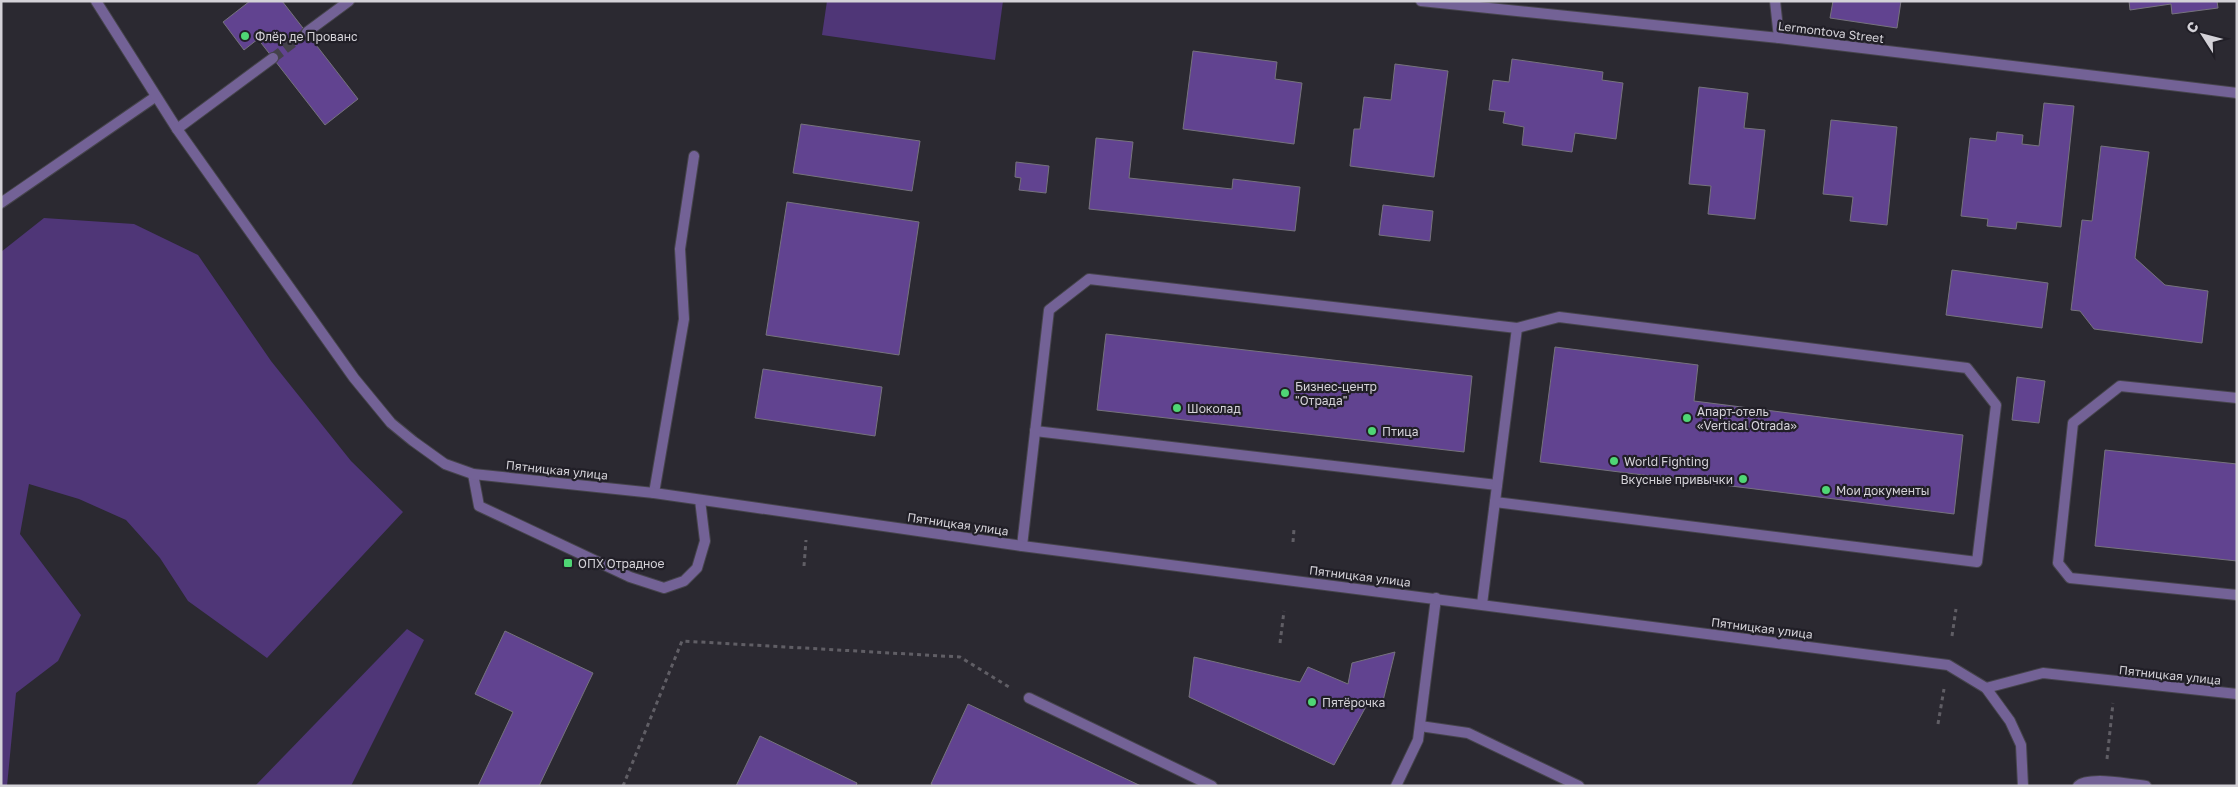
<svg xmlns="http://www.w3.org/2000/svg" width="2238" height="787" font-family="'Golos Text',sans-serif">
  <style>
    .green { fill: #4f3677 }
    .building { fill: #614390; stroke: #76737d }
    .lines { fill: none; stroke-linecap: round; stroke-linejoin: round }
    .minor-tunnel { stroke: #44424a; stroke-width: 10; stroke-dasharray: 10 5; stroke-linecap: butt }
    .service-casing { stroke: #46444c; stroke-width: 12 }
    .minor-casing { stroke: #46444c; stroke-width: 12 }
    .tertiary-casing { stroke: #46444c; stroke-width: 12 }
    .path { stroke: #605e65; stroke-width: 3; stroke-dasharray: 4 4; stroke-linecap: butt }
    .service { stroke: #736296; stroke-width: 10 }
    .minor { stroke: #736296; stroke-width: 10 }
    .tertiary { stroke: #736296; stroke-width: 10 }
    .poi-dot { fill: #4fd675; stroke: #211f27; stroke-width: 2 }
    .labels { text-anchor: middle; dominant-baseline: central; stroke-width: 4.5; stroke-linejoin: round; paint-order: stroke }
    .street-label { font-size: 12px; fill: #d4d2d8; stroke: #211f27 }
    .poi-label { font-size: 12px; fill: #d4d2d8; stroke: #211f27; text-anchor: start }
  </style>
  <rect width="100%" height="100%" fill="#2b2931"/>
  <g class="green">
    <path d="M827,1H1003L995,60L822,35Z"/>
    <path d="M44,218L134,224L198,255L271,361L351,461L403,512L267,658L188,601L160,558L126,520L79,499L29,484L20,534L81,615L58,661L16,693L7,786H1V252Z"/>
    <path d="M407,629L424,640L351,786H255Z"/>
  </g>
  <g class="building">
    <path d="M250,1H282L358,99L325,125L258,39L244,50L223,22Z"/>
    <path d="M1833,1H1901L1897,28L1830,18Z"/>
    <path d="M2129,1H2217L2218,8L2172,14L2171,4L2130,10Z"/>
    <path d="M1193,51L1277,62L1275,79L1302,83L1294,144L1183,129Z"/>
    <path d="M1512,59L1603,72L1602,80L1623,83L1616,139L1575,133L1572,152L1522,145L1524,127L1503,123L1505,112L1489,110L1493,80L1509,82Z"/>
    <path d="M1395,64L1448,71L1434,177L1350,166L1354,129H1360L1364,97L1391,100Z"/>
    <path d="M1699,87L1748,93L1744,128L1765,130L1755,219L1708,214L1711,186L1689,184Z"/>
    <path d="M2044,103L2074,106L2061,227L2017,222L2016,229L1987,226L1988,219L1961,216L1970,138L1996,141L1997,132L2023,135L2022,144L2039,146Z"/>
    <path d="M1831,120L1897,127L1887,225L1850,221L1853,197L1823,194Z"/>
    <path d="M801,124L920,141L912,191L793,173Z"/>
    <path d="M1096,138L1133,142L1129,178L1232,189L1233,179L1300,187L1295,231L1089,209Z"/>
    <path d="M2101,146L2149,152L2135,258L2165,285L2208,291L2202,343L2094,329L2080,311L2071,310L2082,220L2092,221Z"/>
    <path d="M1016,162L1049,166L1046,193L1019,190L1021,178L1015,177Z"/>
    <path d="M787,202L919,222L899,355L766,335Z"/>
    <path d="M1383,205L1433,211L1430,241L1379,235Z"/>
    <path d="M1952,270L2048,283L2042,328L1946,315Z"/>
    <path d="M1106,334L1472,376L1464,452L1097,410Z"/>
    <path d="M1555,347L1698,365L1694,401L1963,435L1954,514L1540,462Z"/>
    <path d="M763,369L882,387L875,436L755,418Z"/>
    <path d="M2017,377L2045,381L2039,423L2012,420Z"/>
    <path d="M2105,450L2237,464V561L2095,546Z"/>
    <path d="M505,631L593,673L539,786H478L513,712L475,694Z"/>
    <path d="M1395,652L1382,705L1369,701L1334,765L1189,697L1194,657L1300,682L1308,667L1348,684L1352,663Z"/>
    <path d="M968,704L1141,786H934L931,784Z"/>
    <path d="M760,736L857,783L856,786H736Z"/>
  </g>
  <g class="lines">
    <path class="minor-tunnel" d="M273,58L307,32"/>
    <defs>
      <g id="service">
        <path d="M1,203L155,97"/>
        <path d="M2237,398L2120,386L2073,423L2058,563L2070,578L2237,595"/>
        <path d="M1035,431L1497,485"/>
        <path d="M473,474L479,506L630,577L664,588L684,581L697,568L705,541L700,500"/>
        <path d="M654,493L684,319L680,249L694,156"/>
        <path d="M1022,546L1049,310L1089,279L1517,328L1559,317L1967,368L1996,405L1977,562L1495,502"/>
        <path d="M1482,604L1517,328"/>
        <path d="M1029,698L1212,786"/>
        <path d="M1420,726L1468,733L1579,786"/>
        <path d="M2078,786C2088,776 2131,784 2146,786"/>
      </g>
      <g id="minor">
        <path d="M1421,1L1779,38L2237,93"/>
        <path d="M1775,1L1779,38"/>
        <path d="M307,32L349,1"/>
        <path d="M177,129L273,58"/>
        <path d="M1986,688L2043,673L2237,694"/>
        <path d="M1396,786L1418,740L1436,598"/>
      </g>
      <path id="tertiary" d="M96,1L177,129L354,378L391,423L413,441L445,464L473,474L654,493L1022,546L1948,665L1986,688L2010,721L2021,745L2023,786"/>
    </defs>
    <use href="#service" class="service-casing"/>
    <use href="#minor" class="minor-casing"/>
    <use href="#tertiary" class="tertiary-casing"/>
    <g class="path">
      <path d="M1293,542L1294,529"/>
      <path d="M804,566L806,540"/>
      <path d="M1952,636L1956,609"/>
      <path d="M1280,643L1284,611"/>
      <path d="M1938,724L1944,689"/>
      <path d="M2107,759L2113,703"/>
      <path d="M623,786L682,641L960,657L1009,687"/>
    </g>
    <use href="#service" class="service"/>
    <use href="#minor" class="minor"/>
    <use href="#tertiary" class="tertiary"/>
  </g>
  <g class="poi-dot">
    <circle cx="245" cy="36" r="5"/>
    <circle cx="1285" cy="393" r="5"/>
    <circle cx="1177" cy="408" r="5"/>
    <circle cx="1687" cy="418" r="5"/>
    <circle cx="1372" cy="431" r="5"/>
    <circle cx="1614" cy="461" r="5"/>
    <circle cx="1743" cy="479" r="5"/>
    <circle cx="1826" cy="490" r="5"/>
    <rect x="563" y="558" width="10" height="10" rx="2.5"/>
    <circle cx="1312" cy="702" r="5"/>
  </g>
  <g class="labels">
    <g class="street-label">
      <text transform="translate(1831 32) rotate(7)">Lermontova Street</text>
      <text transform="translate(557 470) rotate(6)">Пятницкая улица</text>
      <text transform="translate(958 524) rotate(8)">Пятницкая улица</text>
      <text transform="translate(1360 576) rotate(7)">Пятницкая улица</text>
      <text transform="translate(1762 628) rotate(7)">Пятницкая улица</text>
      <text transform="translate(2170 675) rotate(6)">Пятницкая улица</text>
    </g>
    <g class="poi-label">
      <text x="255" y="36">Флёр де Прованс</text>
      <text x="1295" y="386">Бизнес-центр<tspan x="1295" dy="14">"Отрада"</tspan></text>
      <text x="1187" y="408">Шоколад</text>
      <text x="1697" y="411">Апарт-отель<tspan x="1697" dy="14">«Vertical Otrada»</tspan></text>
      <text x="1382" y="431">Птица</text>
      <text x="1624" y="461">World Fighting</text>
      <text x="1733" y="479" text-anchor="end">Вкусные привычки</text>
      <text x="1836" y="490">Мои документы</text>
      <text x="578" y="563">ОПХ Отрадное</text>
      <text x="1322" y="702">Пятёрочка</text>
    </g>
  </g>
  <rect width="2238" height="787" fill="none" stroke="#d4d2d8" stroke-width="5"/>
  <g transform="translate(2203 35) rotate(306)" stroke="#211f27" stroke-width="4" paint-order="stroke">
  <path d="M0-4L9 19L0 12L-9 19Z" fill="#d4d2d8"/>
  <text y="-8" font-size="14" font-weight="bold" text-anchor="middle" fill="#d4d2d8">С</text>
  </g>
</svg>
